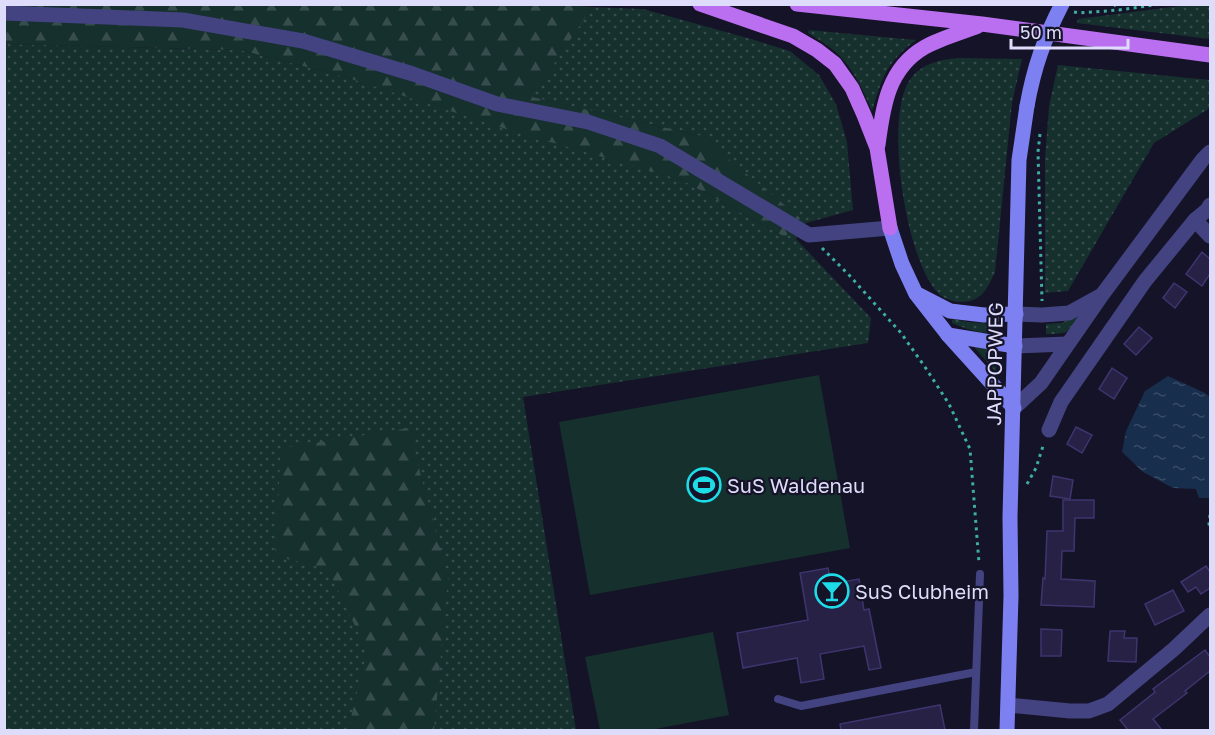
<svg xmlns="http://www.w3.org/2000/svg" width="1215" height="735" font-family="'Golos Text',sans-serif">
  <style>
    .grass { fill: url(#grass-dots) }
    .forest { fill: url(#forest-firs) }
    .pitch { fill: #16302e }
    .water { fill: url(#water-ripples) }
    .building { fill: #272146; stroke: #3e356f; stroke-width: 1.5 }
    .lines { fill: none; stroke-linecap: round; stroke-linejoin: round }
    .path { stroke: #3daea2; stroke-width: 3; stroke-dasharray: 3 4.5; stroke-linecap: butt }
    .lane { stroke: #434381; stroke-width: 8 }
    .street { stroke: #434381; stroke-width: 15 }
    .secondary { stroke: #7d80f1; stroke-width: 15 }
    .primary { stroke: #ba6ff0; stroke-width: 15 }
    .secondary-bridge { stroke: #7d80f1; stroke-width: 15 }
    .labels { text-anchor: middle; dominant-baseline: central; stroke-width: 4.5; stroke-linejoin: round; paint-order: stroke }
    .street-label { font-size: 20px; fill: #dedcfb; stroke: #151327 }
    .poi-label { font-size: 20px; fill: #dedcfb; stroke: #151327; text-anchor: start }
  </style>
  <defs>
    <pattern id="grass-dots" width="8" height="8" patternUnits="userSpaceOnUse" patternTransform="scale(1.5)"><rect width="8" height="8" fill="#16302e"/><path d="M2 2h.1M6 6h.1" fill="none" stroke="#374d4d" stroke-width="1.8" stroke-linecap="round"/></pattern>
    <pattern id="forest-firs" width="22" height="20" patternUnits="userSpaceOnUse" patternTransform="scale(1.5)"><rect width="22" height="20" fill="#16302e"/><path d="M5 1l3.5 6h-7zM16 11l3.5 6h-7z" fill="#374d4d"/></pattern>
    <pattern id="water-ripples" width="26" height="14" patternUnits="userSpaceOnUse" patternTransform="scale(1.5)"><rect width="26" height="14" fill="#172e4c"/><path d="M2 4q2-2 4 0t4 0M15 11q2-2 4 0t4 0" fill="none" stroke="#384c67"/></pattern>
  </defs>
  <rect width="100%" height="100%" fill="#151327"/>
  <g class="grass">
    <path d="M1195,4L1210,5V39L1077,23L1078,19Z"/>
    <path d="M592,7L643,9L751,39L790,51L819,75L836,104L847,142L853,210L806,223L796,239L871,318L868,343L523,397L576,730H5V44L240,50L342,76L682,180L785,237L701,136L531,97Z"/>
    <path d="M809,30L916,40C886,63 883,76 872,111C862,88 852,65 832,49C825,43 816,38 808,33Z"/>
    <path d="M958,58L1022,59L1012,103L995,272C987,289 982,302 960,302C954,302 943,298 939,294C906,262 885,123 908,83C919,64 938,60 958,58Z"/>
    <path d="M1058,65L1210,80V108L1154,143L1068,291L1045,293V159L1049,106Z"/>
    <path d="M1081,314C1072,332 1067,334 1046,334V324L1061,323Z"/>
    <path d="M954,319L968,322L996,324L998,327V331C983,336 968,329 954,324L952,323V320Z"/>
    <path d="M974,347L996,349V372Z"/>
  </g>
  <g class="forest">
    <path d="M556,4L592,7L532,97L701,136L800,218L785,237L682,180L509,130L342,76L240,50L5,44V5Z"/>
    <path d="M416,427L412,442L448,578L434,730H348L367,651L328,569L275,556L281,448Z"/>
  </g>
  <g class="pitch">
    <path d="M819,375L850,548L590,595L559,422Z"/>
    <path d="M713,632L729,715L650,730H600L585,657Z"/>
  </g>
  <path class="water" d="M1168,376L1205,393L1210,397V498H1199L1196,489L1173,488L1143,472L1122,452L1126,431L1145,391Z"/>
  <g class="building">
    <path d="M1202,252L1210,259V274L1202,286L1186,274Z"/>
    <path d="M1174,283L1187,292L1175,308L1163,298Z"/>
    <path d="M1139,327L1152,338L1136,355L1124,344Z"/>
    <path d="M1112,368L1127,378L1114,399L1099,389Z"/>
    <path d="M1076,427L1092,435L1082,453L1067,444Z"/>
    <path d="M1053,476L1073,480L1070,499L1050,496Z"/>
    <path d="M1063,500H1094V518H1075L1074,551H1062L1061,579L1095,581L1094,607L1041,605L1043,578L1045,579L1047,531H1063Z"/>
    <path d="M1206,566L1210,572V588L1201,594L1196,587L1188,592L1181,582Z"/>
    <path d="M828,568L831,584L859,579L864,610L869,609L881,668L869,670L864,646L820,654L824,679L801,683L797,658L743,668L737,633L808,620L800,573Z"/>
    <path d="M1173,590L1184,611L1155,625L1145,604Z"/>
    <path d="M1041,629L1062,630L1061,656H1041Z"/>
    <path d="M1110,631H1125L1124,638H1137L1136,662L1108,661Z"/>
    <path d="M1205,650L1210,657V671L1185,691L1187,693L1153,719L1162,730H1128L1120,720L1155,692L1153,689Z"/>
    <path d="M940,705L945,730H841L840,724Z"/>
  </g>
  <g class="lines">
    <g class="path">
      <path d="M1114,4L1119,10"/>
      <path d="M1074,12L1079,13L1119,10L1161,4"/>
      <path d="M1040,134L1038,152L1042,301"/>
      <path d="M822,248L849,275L901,333L925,367L949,404L970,449L979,563"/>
      <path d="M1027,484L1036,468L1044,443"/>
      <path d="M1210,515L1209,524L1210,528"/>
    </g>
    <g class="lane">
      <path d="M778,699L801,706L976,672"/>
      <path d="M974,730L980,574"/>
    </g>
    <g class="street">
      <path d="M4,13L183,20L303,41L413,74L497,104L588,122L660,146L809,235L890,228"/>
      <path d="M1195,220L1210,236"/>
      <path d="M1016,314L1042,315L1069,313L1100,296"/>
      <path d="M1015,346L1067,344"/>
      <path d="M1014,408L1041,383L1102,295L1203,159L1210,152"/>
      <path d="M1049,430L1061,402L1145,281L1195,220L1207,210L1210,205"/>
      <path d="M1008,705L1070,711H1089L1108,704L1174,649L1210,615"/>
    </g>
    <g class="secondary">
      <path d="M890,228L902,264L916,294L948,335L1015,346"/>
      <path d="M919,295L950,311L984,315L1016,314"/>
      <path d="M948,335L1014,408"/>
      <path d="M1007,730L1011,596L1010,517L1019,160L1027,106"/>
    </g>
    <g class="primary">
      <path d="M700,4L793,36L817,50L835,64L852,88L864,115L877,148L890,228"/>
      <path d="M797,4L982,24L1210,55"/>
      <path d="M878,145C883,106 888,68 925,47C939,39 963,32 978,26"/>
    </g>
    <path class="secondary-bridge" d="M1027,106C1034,67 1044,39 1062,4"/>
  </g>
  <defs>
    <symbol id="stadium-ring" viewBox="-11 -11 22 22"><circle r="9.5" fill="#151327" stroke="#1ddce7" stroke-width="1.5"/><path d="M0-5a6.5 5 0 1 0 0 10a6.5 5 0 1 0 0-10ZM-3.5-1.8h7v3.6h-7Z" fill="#1ddce7"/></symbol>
    <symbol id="bar-ring" viewBox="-11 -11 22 22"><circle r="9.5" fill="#151327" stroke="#1ddce7" stroke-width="1.5"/><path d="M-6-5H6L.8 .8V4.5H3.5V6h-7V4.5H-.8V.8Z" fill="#1ddce7"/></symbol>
  </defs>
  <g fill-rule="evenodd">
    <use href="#stadium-ring" x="685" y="466" width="38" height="38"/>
    <use href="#bar-ring" x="813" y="572" width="38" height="38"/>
  </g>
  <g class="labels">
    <g class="street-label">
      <text transform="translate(994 364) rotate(-89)">JAPPOPWEG</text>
    </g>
    <g class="poi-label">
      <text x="727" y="485">SuS Waldenau</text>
      <text x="855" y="591">SuS Clubheim</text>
    </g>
  </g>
  <rect width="1215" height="735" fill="none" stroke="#dedcfb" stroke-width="12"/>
  <path d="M1011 39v9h117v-9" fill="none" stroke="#dedcfb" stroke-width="3"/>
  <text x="1020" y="39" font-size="18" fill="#dedcfb" stroke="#151327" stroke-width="4.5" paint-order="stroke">50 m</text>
</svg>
